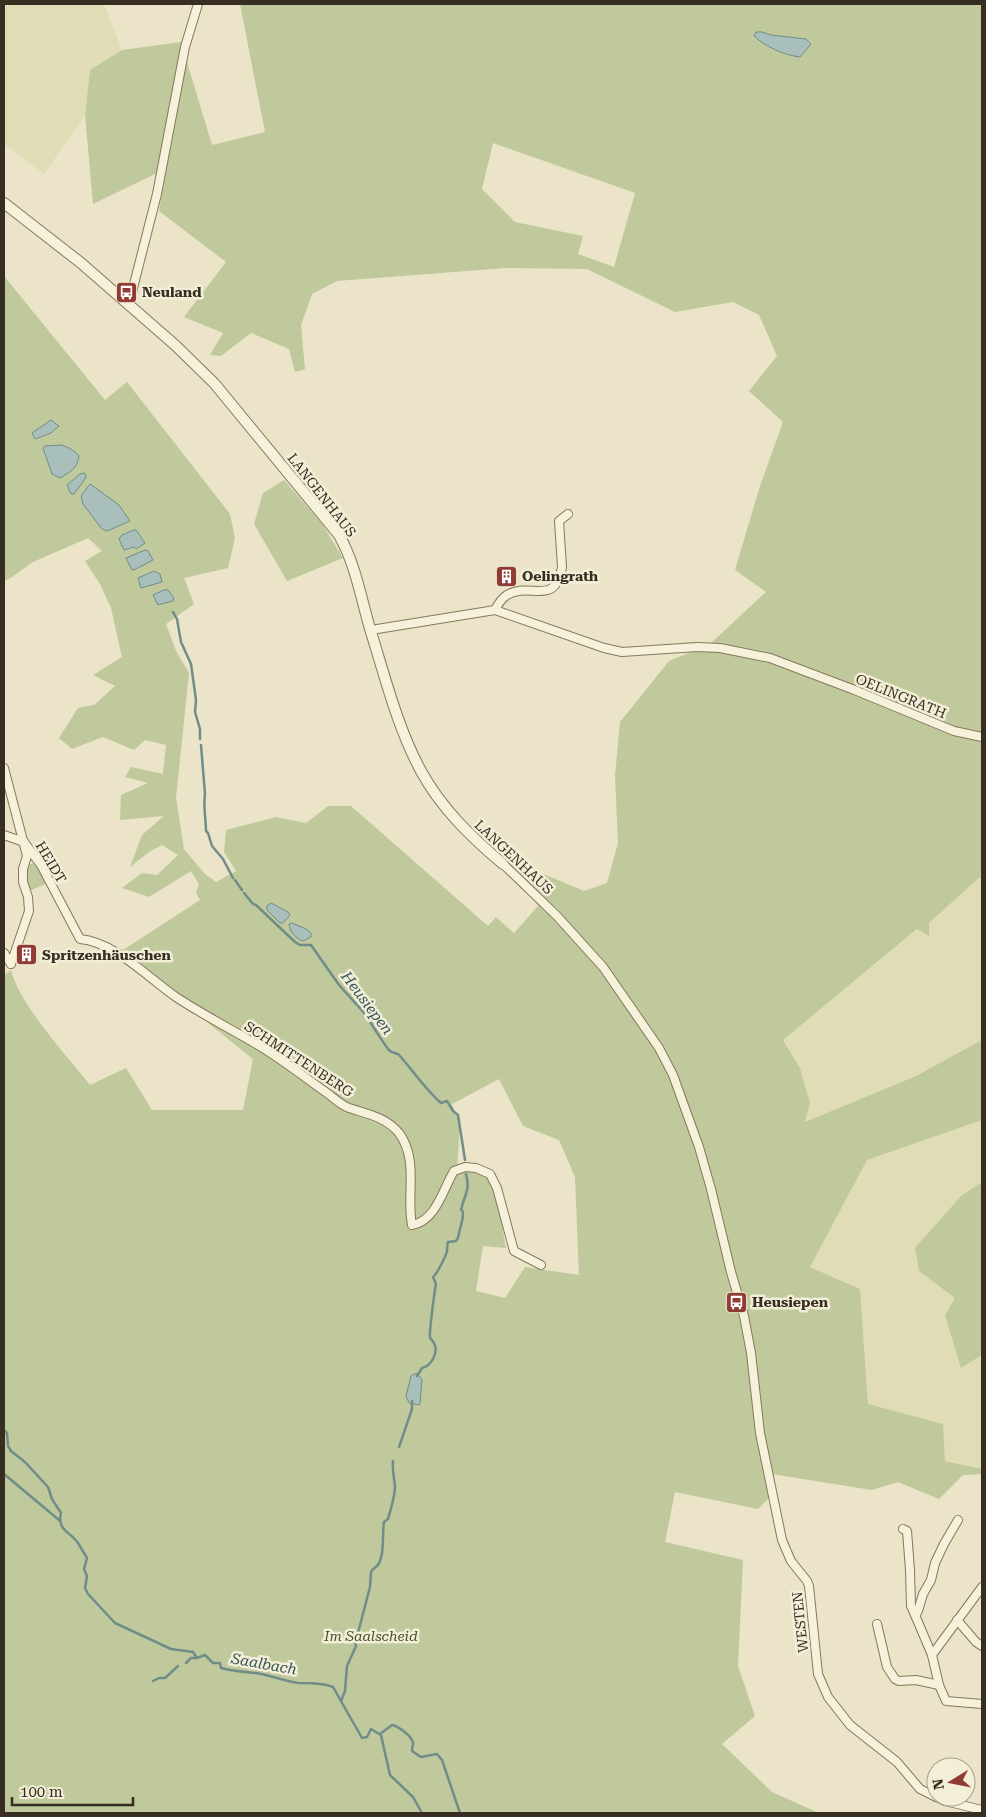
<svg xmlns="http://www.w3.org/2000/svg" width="986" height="1817" font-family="'Roboto Serif',serif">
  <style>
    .farmland { fill: #e0ddb6 }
    .green { fill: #bfc99c; fill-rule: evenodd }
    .water { fill: #a9bfbb; stroke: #708d89 }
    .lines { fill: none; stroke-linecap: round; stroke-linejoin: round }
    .stream { stroke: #708d89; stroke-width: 2.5 }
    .minor-casing { stroke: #86775e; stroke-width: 10 }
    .tertiary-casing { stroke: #86775e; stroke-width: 12 }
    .minor { stroke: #f6f1db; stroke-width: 8 }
    .tertiary { stroke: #f6f1db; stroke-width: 10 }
    .labels { text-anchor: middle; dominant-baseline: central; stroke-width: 5; stroke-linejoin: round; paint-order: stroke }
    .poi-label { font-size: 14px; font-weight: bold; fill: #372e21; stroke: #f3eed7; text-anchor: start }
    .street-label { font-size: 14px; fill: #372e21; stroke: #f3eed7 }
    .park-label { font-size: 14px; font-style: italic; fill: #445229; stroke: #f3eed7 }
    .water-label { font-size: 15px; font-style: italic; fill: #315456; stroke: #f3eed7 }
  </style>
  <rect width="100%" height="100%" fill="#ebe4c8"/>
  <g class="farmland">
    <path d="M4,4H104L122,50L90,70L85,115L44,174L4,144Z"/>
    <path d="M979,878L982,879V1040L916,1076L804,1123L810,1103L800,1068L783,1040L918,929L929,923Z"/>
    <path d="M982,1120V1182L962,1195L919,1271L956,1298L961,1368L982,1355V1469L945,1461L868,1404L860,1289L810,1267L867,1160Z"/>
  </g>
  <g class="green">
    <path d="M240,4H982V879L979,878L929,923V936L917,929L783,1040L800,1068L810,1103L805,1122L916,1076L982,1040V1120L867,1160L810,1267L860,1289L868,1404L943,1424L945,1461L982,1469V1474L963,1475L939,1499L898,1482L872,1490L765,1473L769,1498L758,1509L675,1492L665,1542L743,1560L738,1666L755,1716L722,1744L772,1792L819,1813H4V975L11,970C19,1004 67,1056 90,1085L126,1068L152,1110H243L253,1059L120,952L200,900L196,893L199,884L191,871L149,897L122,888L142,873L157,875L178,855L162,845L149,852L130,867L142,835L164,816L120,820L121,795L148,783L125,777L131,767L163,774L166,745L145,740L134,750L103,737L72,749L59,738L78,708L94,705L115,686L93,675L122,657L111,608L100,584L85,561L102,551L88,538L33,562L9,579L4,581V276L105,400L127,382L230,514L235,538L228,568L184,578L194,604L166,624L176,651L189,673L176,798L184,849L205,874L216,882L236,871L224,852L226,830L276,817L306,823L328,806H351L488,926L496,917L514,933L538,906L505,858L584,891L607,883L618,843L615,776L620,722L669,661L710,644L766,592L735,570L760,486L783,422L749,391L777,356L759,315L733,302L675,312L587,269L506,268L337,281L312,294L301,325L305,369L295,372L289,349L251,333L221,356L210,355L223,333L184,317L226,262L159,211L164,182L155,174L93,204L85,115L90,70L122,50L181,42L212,145L265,132ZM493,143L635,193L614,267L578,254L583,236L515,222L482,189ZM499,1079L523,1126L559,1140L575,1177L579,1275L525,1267L505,1298L476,1291L483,1246L506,1248C502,1229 500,1191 486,1177C479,1169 466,1170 457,1171L460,1123L452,1104Z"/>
    <path d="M284,480L322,524L343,558L287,581L254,524L263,493Z"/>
    <path d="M34,863L48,883L29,891L25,871L28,865Z"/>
    <path d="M982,1182V1355L961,1368L945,1315L955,1298L919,1271L915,1248L962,1195Z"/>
  </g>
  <g class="water">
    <path d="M756,32H762L771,35L806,39L811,44L800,57C784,55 766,47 754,36Z"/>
    <path d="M51,420L59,426L51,433L35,439L32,433Z"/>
    <path d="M61,445C68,447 74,450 79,456C77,469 71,471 60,478L52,474L43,448L45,446Z"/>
    <path d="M84,473L86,475L85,479L74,494H71L67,485L80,474Z"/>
    <path d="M90,484L119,505L130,521L107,531L102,529L83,504L81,496Z"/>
    <path d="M134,530H136L145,543L136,549L134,547L124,550L119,539L122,535Z"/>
    <path d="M145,550L148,551L153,560L136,569L132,570L126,558Z"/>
    <path d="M154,571L160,574L162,582L141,588L138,578Z"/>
    <path d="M164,590H168L174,598L173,601L158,605L153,595Z"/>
    <path d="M271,903L288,912L290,915L283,923H280L267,910V906Z"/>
    <path d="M292,923L306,929L311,933V937L303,941C296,939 289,931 289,924Z"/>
    <path d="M414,1374H417L422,1379L420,1404L419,1405L409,1403L406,1396L411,1376Z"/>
  </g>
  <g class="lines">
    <g class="stream">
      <path d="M173,612L177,619L181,642L191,664L196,700L195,712L200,729V739"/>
      <path d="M201,745L205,794C203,806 206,819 206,831L208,833L212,846L223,859L233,878"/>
      <path d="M235,880L242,890"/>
      <path d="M244,893L253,904L256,905L295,942L300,945H311L339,985L367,1016C368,1019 387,1049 390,1051C394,1054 397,1052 400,1056C414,1072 425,1089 441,1103L447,1101L453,1111L458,1115L465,1160"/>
      <path d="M417,1376L422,1368C431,1366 439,1353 434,1343C432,1340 431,1340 430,1337C429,1332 435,1288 436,1284L433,1277C437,1274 446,1256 447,1251C447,1248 447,1245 448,1242L456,1241L458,1238C459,1231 463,1221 463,1214C462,1206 460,1214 462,1206C466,1192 470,1189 466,1174"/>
      <path d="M4,1430L7,1433L8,1446L11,1451L25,1462L48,1487L52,1499L61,1513C57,1531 70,1531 78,1543C81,1548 84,1553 87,1558L84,1569L87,1576L85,1588L88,1594L115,1623L171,1649L193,1652L197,1658L205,1655L213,1663H220L221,1668C231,1671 245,1672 256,1673C270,1675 284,1681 298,1683C309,1683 324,1683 333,1687L362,1738L367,1737L371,1729L381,1735L390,1775L413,1797L422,1813"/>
      <path d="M399,1447L412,1409V1401"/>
      <path d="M4,1474L59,1520"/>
      <path d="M186,1663L191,1658H197"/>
      <path d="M153,1681L159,1678H165L178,1666"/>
      <path d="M341,1701L345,1691L347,1666L356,1646L354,1637L358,1633L370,1587L371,1572C372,1569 375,1568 377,1566C385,1558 382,1532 384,1522L388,1519C391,1508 395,1497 395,1486C394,1477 392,1470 393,1461"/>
      <path d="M380,1734L392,1725C398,1726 412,1736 413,1743C413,1746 412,1748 412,1751L421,1757L437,1754L442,1760L460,1813"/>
    </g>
    <defs>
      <g id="minor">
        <path d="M125,302L132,292L157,194L185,47L198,4"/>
        <path d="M495,610C498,604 501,599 507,595C530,581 555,608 562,567L559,521L568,514"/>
        <path d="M371,630L495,610L604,648L622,652L697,647L720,648L770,658L852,689L954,731L982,737"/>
        <path d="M4,768L27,856L23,869V882L28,897L29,911L11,964"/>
        <path d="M4,835L24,842"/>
        <path d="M24,842L41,865L80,939C115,942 148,978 176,997C203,1015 231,1029 258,1045C282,1059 304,1077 327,1093C334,1098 341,1105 349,1108C367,1114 386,1117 399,1133C419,1160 406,1195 412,1225C436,1221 443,1189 454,1171L465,1167L476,1168L490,1174L497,1188L514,1251L541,1265"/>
        <path d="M503,864L557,916L603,967L659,1048L673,1075L699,1147L711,1189L731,1272L744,1316L751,1353L760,1433L782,1540L791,1561L807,1581L809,1586L818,1674L828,1697L850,1725L897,1762L920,1789L936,1797"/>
        <path d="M4,953L11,964"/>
        <path d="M903,1529L907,1531L910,1570L911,1606L915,1615"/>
        <path d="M982,1587L932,1655L939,1685L946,1701L982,1704"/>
        <path d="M957,1620L976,1642L982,1646"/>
        <path d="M877,1624L887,1667L895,1679L899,1681L916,1680L939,1685"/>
        <path d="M932,1655L915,1615L918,1611L923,1594L931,1580L935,1563L944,1544L958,1520"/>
        <path d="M937,1797L945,1801L982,1810"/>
      </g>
      <path id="tertiary" d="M4,203L81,263L175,345L214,383L339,535C356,565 361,599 371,632C385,677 398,729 421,771C441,808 471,837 503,864"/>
    </defs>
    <use href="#minor" class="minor-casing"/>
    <use href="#tertiary" class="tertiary-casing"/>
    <use href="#minor" class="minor"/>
    <use href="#tertiary" class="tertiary"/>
  </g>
  <defs>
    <symbol id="bus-square" viewBox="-11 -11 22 22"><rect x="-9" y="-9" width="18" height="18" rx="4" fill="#903b33" stroke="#f3eed7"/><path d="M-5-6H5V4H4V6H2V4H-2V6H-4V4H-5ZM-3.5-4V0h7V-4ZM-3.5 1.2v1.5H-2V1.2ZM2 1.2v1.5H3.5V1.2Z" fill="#fff"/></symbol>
    <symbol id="building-square" viewBox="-11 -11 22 22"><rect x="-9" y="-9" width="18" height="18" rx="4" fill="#903b33" stroke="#f3eed7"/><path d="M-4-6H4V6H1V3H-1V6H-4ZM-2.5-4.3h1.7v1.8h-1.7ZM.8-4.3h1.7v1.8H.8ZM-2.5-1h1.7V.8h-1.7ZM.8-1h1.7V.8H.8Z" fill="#fff"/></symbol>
  </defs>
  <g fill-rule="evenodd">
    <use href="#bus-square" x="114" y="280" width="25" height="25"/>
    <use href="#building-square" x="494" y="564" width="25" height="25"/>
    <use href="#building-square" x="14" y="942" width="25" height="25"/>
    <use href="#bus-square" x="724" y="1290" width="25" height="25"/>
  </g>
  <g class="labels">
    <g class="poi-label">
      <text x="142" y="292">Neuland</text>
      <text x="522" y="576">Oelingrath</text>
      <text x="42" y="955">Spritzenhäuschen</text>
      <text x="752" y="1302">Heusiepen</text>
    </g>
    <g class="street-label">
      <text transform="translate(322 495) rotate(52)">LANGENHAUS</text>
      <text transform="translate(901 696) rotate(22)">OELINGRATH</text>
      <text transform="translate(514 857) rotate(43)">LANGENHAUS</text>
      <text transform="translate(51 862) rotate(59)">HEIDT</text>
      <text transform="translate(299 1059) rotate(33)">SCHMITTENBERG</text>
      <text transform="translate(800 1622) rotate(-96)">WESTEN</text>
    </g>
    <g class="park-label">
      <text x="371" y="1636">Im Saalscheid</text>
    </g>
    <g class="water-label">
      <text transform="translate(367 1003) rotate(53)">Heusiepen</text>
      <text transform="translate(264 1664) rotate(10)">Saalbach</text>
    </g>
  </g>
  <rect width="986" height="1817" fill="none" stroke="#372e21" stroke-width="10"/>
  <g transform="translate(951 1782) rotate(260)"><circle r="24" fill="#f3eed7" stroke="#a8a18e"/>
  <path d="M0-4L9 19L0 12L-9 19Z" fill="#903b33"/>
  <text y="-8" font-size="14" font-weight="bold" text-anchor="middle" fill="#372e21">N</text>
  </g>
  <path d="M12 1797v8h121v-8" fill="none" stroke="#372e21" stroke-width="2.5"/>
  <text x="20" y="1797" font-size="15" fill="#372e21" stroke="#f3eed7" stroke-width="4" paint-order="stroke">100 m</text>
</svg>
